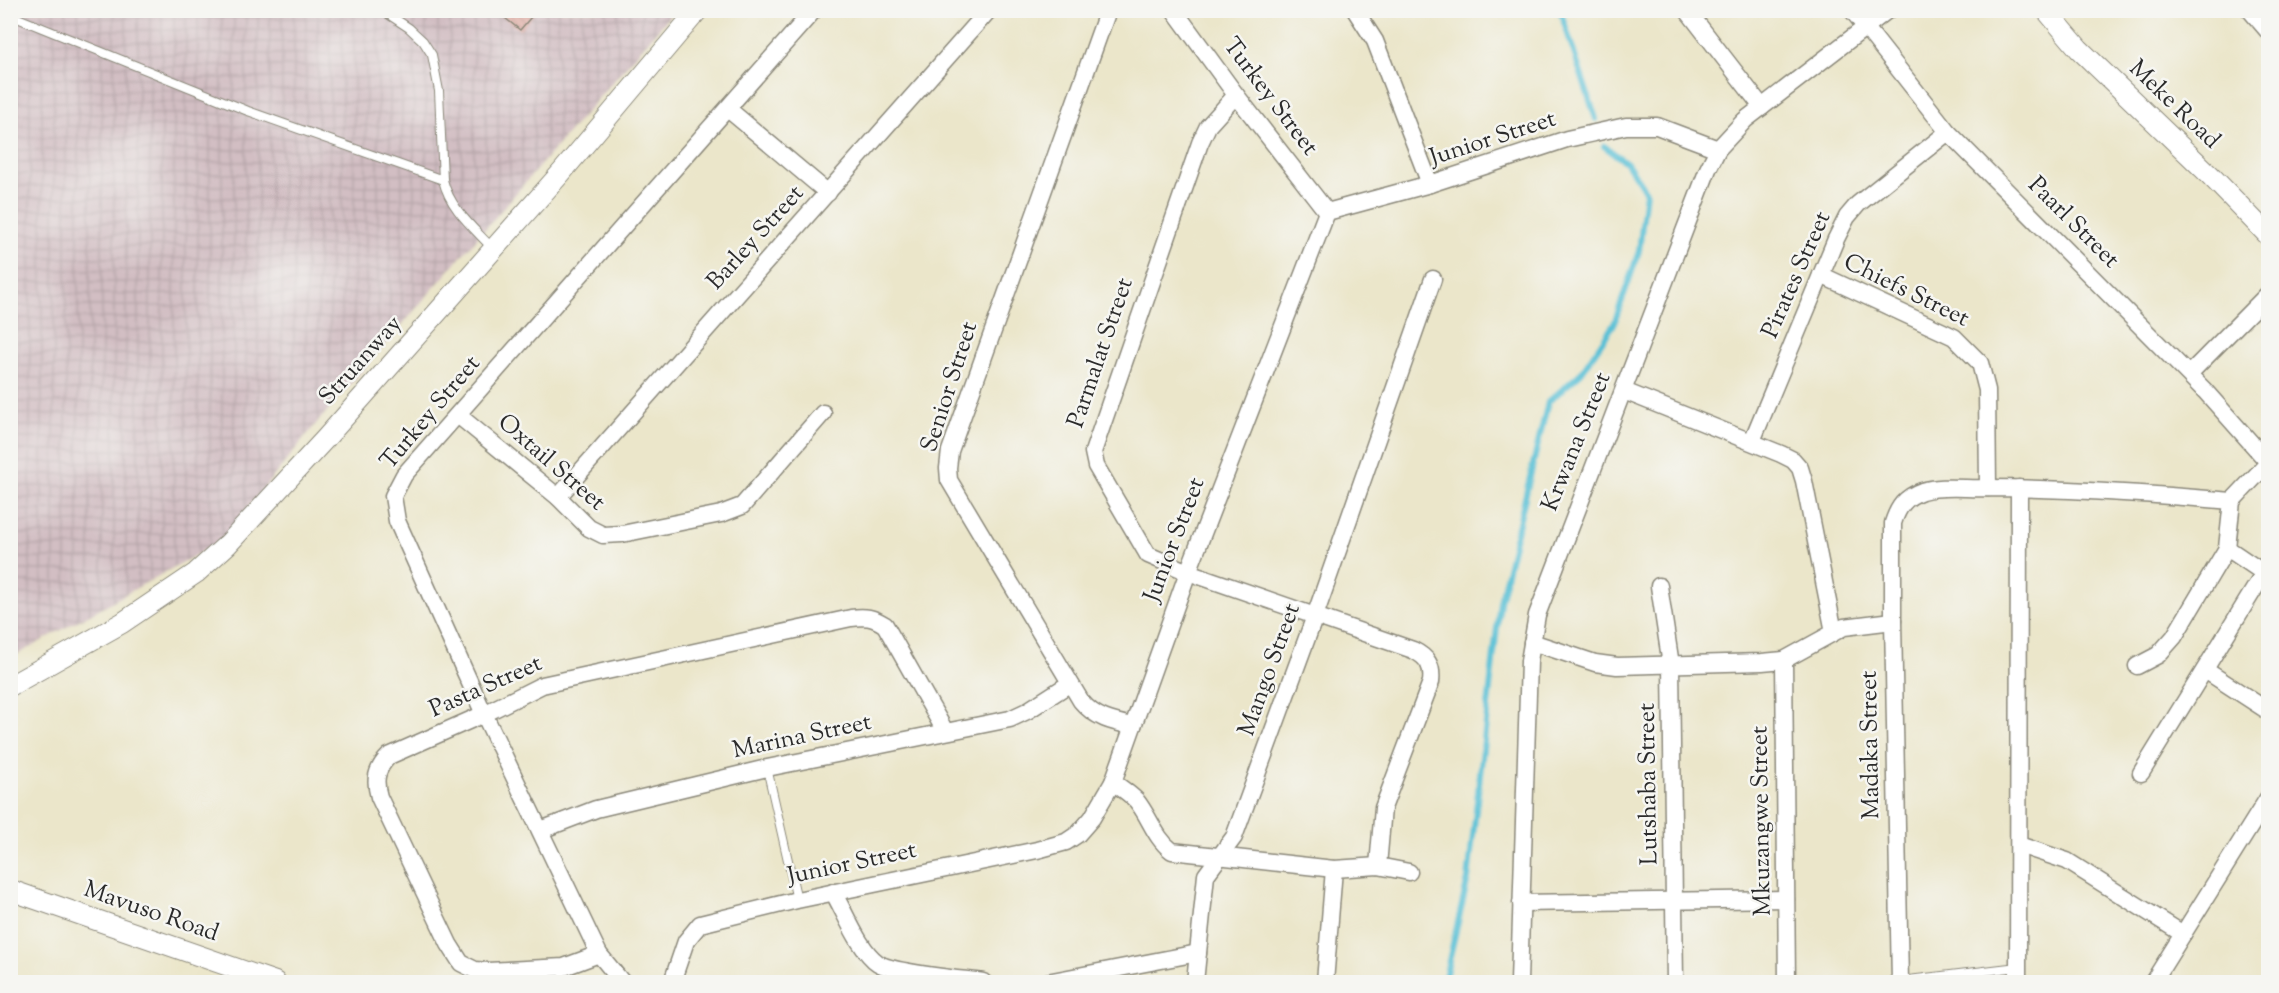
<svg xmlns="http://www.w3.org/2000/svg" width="2279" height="993" font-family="'Sorts Mill Goudy',serif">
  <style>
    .industrial { fill: url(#industrial-grid) }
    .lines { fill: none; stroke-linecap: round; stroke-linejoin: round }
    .stream { stroke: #58c0d5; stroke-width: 6 }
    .building { fill: url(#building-back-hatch) }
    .service-casing { stroke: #8b887a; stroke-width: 10 }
    .minor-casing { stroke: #8b887a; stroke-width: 19 }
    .tertiary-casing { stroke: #8b887a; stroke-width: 22 }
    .service { stroke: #fff; stroke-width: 8 }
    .minor { stroke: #fff; stroke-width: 16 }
    .tertiary { stroke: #fff; stroke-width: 20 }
    .labels { text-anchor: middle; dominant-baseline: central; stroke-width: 5; stroke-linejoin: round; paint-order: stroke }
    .street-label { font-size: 24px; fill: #2b2b2b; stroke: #f6f6f2 }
  </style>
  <defs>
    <pattern id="industrial-grid" width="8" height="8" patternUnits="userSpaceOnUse" patternTransform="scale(1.5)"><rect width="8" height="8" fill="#d2bec3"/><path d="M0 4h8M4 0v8" fill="none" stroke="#b4a3a8"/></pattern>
    <pattern id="building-back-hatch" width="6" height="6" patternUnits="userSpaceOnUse" patternTransform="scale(1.5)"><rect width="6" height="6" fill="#e0aaa1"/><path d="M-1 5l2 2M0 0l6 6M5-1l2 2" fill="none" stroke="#c0928b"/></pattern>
  </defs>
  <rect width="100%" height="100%" fill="#f6f6f2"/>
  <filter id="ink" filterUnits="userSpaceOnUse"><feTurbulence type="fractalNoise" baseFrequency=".0167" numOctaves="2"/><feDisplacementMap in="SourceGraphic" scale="12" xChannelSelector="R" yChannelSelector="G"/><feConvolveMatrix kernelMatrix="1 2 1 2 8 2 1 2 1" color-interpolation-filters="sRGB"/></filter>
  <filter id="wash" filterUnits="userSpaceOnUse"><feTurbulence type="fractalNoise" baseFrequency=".008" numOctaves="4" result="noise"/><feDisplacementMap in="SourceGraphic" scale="24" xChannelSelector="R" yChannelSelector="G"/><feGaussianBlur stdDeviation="1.35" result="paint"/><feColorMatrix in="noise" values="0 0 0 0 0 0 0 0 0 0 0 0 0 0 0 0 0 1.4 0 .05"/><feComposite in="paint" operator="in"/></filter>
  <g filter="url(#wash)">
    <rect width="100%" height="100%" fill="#ebe6ca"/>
    <path class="industrial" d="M11,11H674L316,424L221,541L11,658Z"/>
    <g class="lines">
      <g class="stream">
        <path d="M1560,10L1596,119"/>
        <path d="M1444,982L1468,879L1500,602L1548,402L1581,373L1614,324L1639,251L1646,192L1627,163L1604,146"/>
      </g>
    </g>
    <g id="blocks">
      <path class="building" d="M495,10H537L520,30Z"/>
    </g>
  </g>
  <g filter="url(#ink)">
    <use href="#blocks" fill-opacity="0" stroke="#8b887a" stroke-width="1.5"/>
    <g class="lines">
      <defs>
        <g id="service">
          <path d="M382,10L409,28L423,41L432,55L439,91L443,180C450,209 474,228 493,249"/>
          <path d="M10,15L248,111L443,180"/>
          <path d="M767,768L797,900"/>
          <path d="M1900,981L2018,967"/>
        </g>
        <g id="minor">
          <path d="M1108,10L950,451L948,468L949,480L1081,701C1095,718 1112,722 1133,726"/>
          <path d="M1174,10L1236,95L1327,212"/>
          <path d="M1355,10L1375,41L1430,184"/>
          <path d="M1687,10L1762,107"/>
          <path d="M1852,10L1948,132L2205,391L2268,462"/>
          <path d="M2250,10L2268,31"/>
          <path d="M1236,95L1208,126L1200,143L1093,452L1096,466L1148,555L1188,572L1413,650C1427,657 1433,665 1431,682L1383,808L1378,866"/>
          <path d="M728,109L828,193"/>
          <path d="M1821,275L1954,337L1980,363L1987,390L1988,488"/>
          <path d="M2189,374L2268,294"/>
          <path d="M1624,391L1781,454L1793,460L1800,468L1804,481L1834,632"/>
          <path d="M459,416L558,497L589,528L603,535L622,534L721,514L742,506L823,413"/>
          <path d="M1752,441L1836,239L1847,217L1858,204L1948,132"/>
          <path d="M558,497L989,10"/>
          <path d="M1659,586L1671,665L1675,982"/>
          <path d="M1532,642L1595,663L1617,666L1762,662L1784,660L1844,627L1893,621"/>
          <path d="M1784,660L1787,982"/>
          <path d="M2137,666L2158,655L2174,637L2227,548L2232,501L2268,463"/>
          <path d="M2205,670L2268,711"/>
          <path d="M2141,773L2261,578V573L2258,569L2227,548"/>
          <path d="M1113,782C1121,788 1129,793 1136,800C1150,817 1154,837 1172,851L1334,869L1378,866L1409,872"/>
          <path d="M541,830L596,809L767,768L1010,719L1027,711L1069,684"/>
          <path d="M2019,845L2067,861L2183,934"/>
          <path d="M833,892C845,912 859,950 878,963C893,973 962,979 983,982"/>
          <path d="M1521,903L1786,899"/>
          <path d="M599,954L564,967L488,971L475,970L461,963L449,944L379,797C374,780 376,769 389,756L484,714L542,685L851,618C865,616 873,617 885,625L945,731"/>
          <path d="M622,982L599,954L484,714L397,521L393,496L404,475L814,10"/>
          <path d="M672,982L686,941L700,924L797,900L1037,850L1066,842L1078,834L1092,818L1113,782L1188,572L1327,212L1430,184L1567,139L1626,126H1657L1718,149"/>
          <path d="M1047,982L1198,953"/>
          <path d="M1195,982L1206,875L1234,837L1315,616L1433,279"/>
          <path d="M1325,982L1334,869"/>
          <path d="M1519,982L1529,661L1537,615L1708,169L1718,149L1745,120L1888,10"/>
          <path d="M1900,982L1893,621V523C1898,507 1905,497 1922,491C1941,485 1967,489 1986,488C2068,488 2150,494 2232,501"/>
          <path d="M2018,982L2019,488"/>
          <path d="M2153,982L2268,798"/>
        </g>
        <g id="tertiary">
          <path d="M2046,10L2079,49L2210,175L2268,235"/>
          <path d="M10,686L122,623L196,573L228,544L326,438L561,173L698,10"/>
          <path d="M10,890L275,982"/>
        </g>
      </defs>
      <use href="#service" class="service-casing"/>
      <use href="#minor" class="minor-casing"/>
      <use href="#tertiary" class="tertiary-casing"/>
      <use href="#service" class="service"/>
      <use href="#minor" class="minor"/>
      <use href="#tertiary" class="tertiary"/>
    </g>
  </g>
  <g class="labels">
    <g class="street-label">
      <text transform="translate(1270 97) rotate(53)">Turkey Street</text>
      <text transform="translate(2174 105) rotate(44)">Meke Road</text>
      <text transform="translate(1493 139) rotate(-18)">Junior Street</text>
      <text transform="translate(2073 223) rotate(45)">Paarl Street</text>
      <text transform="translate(756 238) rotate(-48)">Barley Street</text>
      <text transform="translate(1797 275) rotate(-66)">Pirates Street</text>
      <text transform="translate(1906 291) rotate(26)">Chiefs Street</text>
      <text transform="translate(1101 353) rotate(-71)">Parmalat Street</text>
      <text transform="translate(361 361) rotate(-48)">Struanway</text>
      <text transform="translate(950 387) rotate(-72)">Senior Street</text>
      <text transform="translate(431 413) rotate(-50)">Turkey Street</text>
      <text transform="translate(1577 442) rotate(-68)">Krwana Street</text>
      <text transform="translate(551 463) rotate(41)">Oxtail Street</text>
      <text transform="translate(1175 540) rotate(-69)">Junior Street</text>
      <text transform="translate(1270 670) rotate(-70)">Mango Street</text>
      <text transform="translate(486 687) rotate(-24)">Pasta Street</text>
      <text transform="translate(802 737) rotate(-12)">Marina Street</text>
      <text transform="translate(1871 745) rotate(-91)">Madaka Street</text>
      <text transform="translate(1649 784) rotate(-91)">Lutshaba Street</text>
      <text transform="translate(1762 821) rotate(-91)">Mkuzangwe Street</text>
      <text transform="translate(852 864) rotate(-12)">Junior Street</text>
      <text transform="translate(151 912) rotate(19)">Mavuso Road</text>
    </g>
  </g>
  <rect width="2279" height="993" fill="none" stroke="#f6f6f2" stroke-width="36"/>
</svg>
